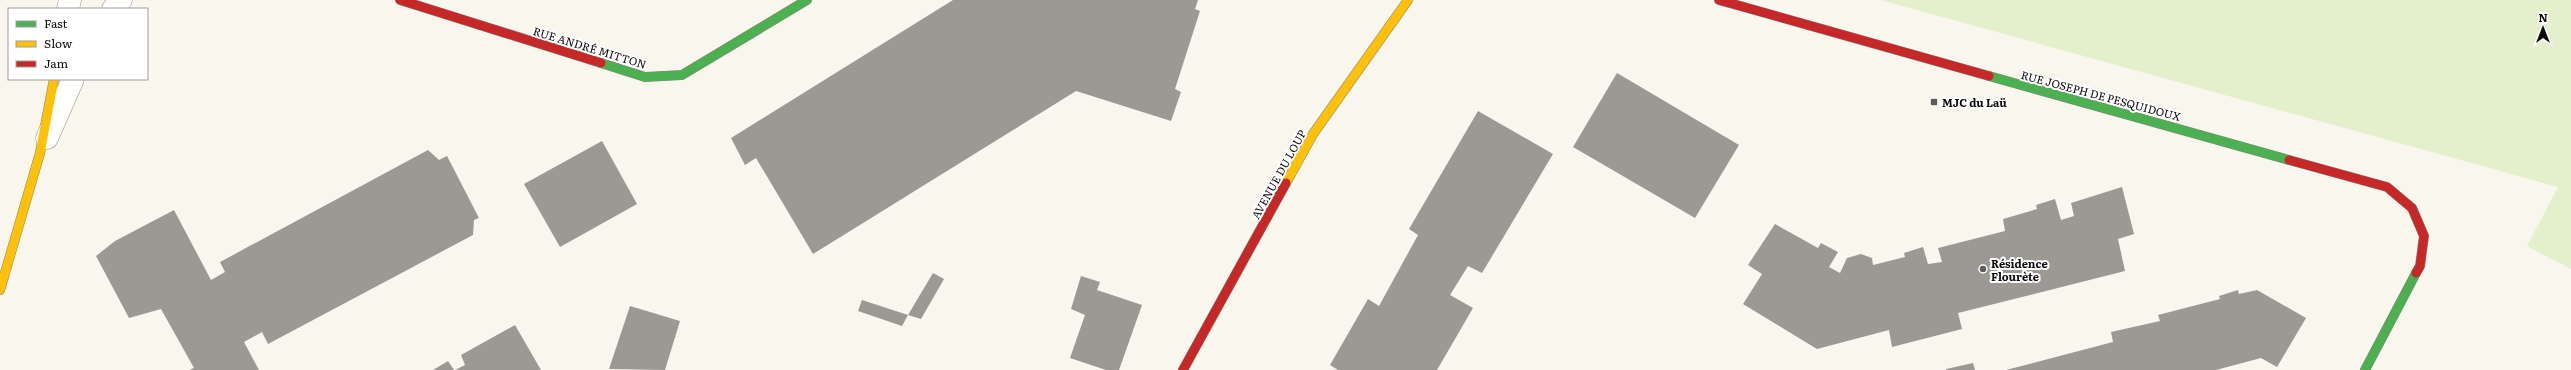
<svg xmlns="http://www.w3.org/2000/svg" width="2571" height="370" font-family="Literata,serif">
  <style>
    .green { fill: #e4efcc }
    .building { fill: #9c9893 }
    .lines { fill: none; stroke-linecap: round; stroke-linejoin: round }
    .street-casing { stroke: #92908c; stroke-width: 23 }
    .fast-casing { stroke: #888783; stroke-width: 10 }
    .slow-casing { stroke: #888783; stroke-width: 10 }
    .jam-casing { stroke: #888783; stroke-width: 10 }
    .street { stroke: #fefefc; stroke-width: 22 }
    .fast { stroke: #4caf50; stroke-width: 9 }
    .slow { stroke: #ffc107; stroke-width: 9 }
    .jam { stroke: #c62828; stroke-width: 9 }
    .poi-dot { fill: #5e5d59; stroke: #fff; stroke-width: 1.5 }
    .labels { text-anchor: middle; dominant-baseline: central; stroke-width: 4; stroke-linejoin: round; paint-order: stroke }
    .street-label { font-size: 11px; fill: #0a0a0a; stroke: #fff }
    .poi-label { font-size: 11px; font-weight: bold; fill: #0a0a0a; stroke: #fff; text-anchor: start }
  </style>
  <rect width="100%" height="100%" fill="#f9f6ed"/>
  <path class="green" d="M1881,0H2571V269L2527,246L2558,187Z"/>
  <g class="building">
    <path d="M953,0H1198L1195,9L1200,11L1175,89L1181,92L1171,121L1076,91L813,254L756,158L745,165L731,138Z"/>
    <path d="M1617,73L1739,145L1695,218L1573,147Z"/>
    <path d="M1478,111L1553,154L1482,273L1468,266L1450,295L1473,308L1437,370H1338L1330,365L1368,299L1379,306L1418,235L1409,229Z"/>
    <path d="M602,141L637,204L560,247L524,184Z"/>
    <path d="M428,150L439,160L447,156L479,218L474,220L473,235L268,344L262,332L244,342L259,370H189L194,368L161,309L129,318L96,256L115,241L174,210L211,280L225,272L220,262Z"/>
    <path d="M2122,187L2134,234L2118,239L2125,271L1958,313L1962,329L1892,347L1889,330L1817,349L1743,304L1762,274L1748,265L1775,224L1818,248L1821,243L1838,252L1829,267L1840,273L1847,258L1861,254L1872,258L1873,265L1905,257L1904,253L1923,247L1928,264L1942,262L1938,248L2005,231L2003,219L2037,209L2036,205L2055,199L2061,220L2074,216L2071,203Z"/>
    <path d="M933,273L944,279L921,319L908,315Z"/>
    <path d="M1081,276L1100,282L1097,290L1142,305L1119,370H1106L1070,358L1085,315L1071,309Z"/>
    <path d="M2238,290L2239,294L2257,290L2306,318L2277,367L2261,358L2216,370H2006L2113,342L2111,332L2160,321L2158,315L2220,299L2219,296Z"/>
    <path d="M862,300L908,315L902,326L858,311Z"/>
    <path d="M630,306L680,321L665,370L609,369Z"/>
    <path d="M515,325L541,370H455L465,365L461,355Z"/>
    <path d="M448,361L454,370H433Z"/>
    <path d="M1973,363L1975,370H1946V369Z"/>
  </g>
  <g class="lines">
    <defs>
      <g id="street">
        <path d="M68,9L70,0"/>
        <path d="M113,9L121,0"/>
        <path d="M47,138L73,79"/>
      </g>
      <g id="fast">
        <path d="M601,63L645,77L682,75L807,0"/>
        <path d="M1989,76L2289,160"/>
        <path d="M2365,370L2416,273"/>
      </g>
      <g id="slow">
        <path d="M1286,183L1313,134L1408,0"/>
        <path d="M0,290L40,153L54,79"/>
      </g>
      <g id="jam">
        <path d="M400,0L601,63"/>
        <path d="M1719,0L1989,76"/>
        <path d="M2289,160L2387,187L2412,208L2424,236L2420,266L2416,273"/>
        <path d="M1183,370L1286,183"/>
      </g>
    </defs>
    <use href="#street" class="street-casing"/>
    <use href="#fast" class="fast-casing"/>
    <use href="#slow" class="slow-casing"/>
    <use href="#jam" class="jam-casing"/>
    <use href="#street" class="street"/>
    <use href="#fast" class="fast"/>
    <use href="#slow" class="slow"/>
    <use href="#jam" class="jam"/>
  </g>
  <g class="poi-dot">
    <rect x="1930" y="98" width="8" height="8" rx="2"/>
    <circle cx="1983" cy="269" r="4"/>
  </g>
  <g class="labels">
    <g class="street-label">
      <text transform="translate(590 47) rotate(17)">RUE ANDRÉ MITTON</text>
      <text transform="translate(2101 95) rotate(15)">RUE JOSEPH DE PESQUIDOUX</text>
      <text transform="translate(1278 174) rotate(-61)">AVENUE DU LOUP</text>
    </g>
    <g class="poi-label">
      <text x="1942" y="102">MJC du Laü</text>
      <text x="1991" y="263">Résidence<tspan x="1991" dy="13">Flourète</tspan></text>
    </g>
  </g>
  <rect x="8" y="8" width="140" height="72" fill="#ffffff" stroke="#9d9d9d"/>
  <rect x="16" y="21" width="20" height="6" fill="#4caf50" stroke="#9d9d9d"/>
  <text x="44" y="28" font-size="12" fill="#0a0a0a">Fast</text>
  <rect x="16" y="41" width="20" height="6" fill="#ffc107" stroke="#9d9d9d"/>
  <text x="44" y="48" font-size="12" fill="#0a0a0a">Slow</text>
  <rect x="16" y="61" width="20" height="6" fill="#c62828" stroke="#9d9d9d"/>
  <text x="44" y="68" font-size="12" fill="#0a0a0a">Jam</text>
  <g transform="translate(2543 28)" stroke="#ffffff" stroke-width="3" paint-order="stroke">
  <path d="M0-3L7 15L0 10L-7 15Z" fill="#0a0a0a"/>
  <text y="-6" font-size="11" font-weight="bold" text-anchor="middle" fill="#0a0a0a">N</text>
  </g>
</svg>
